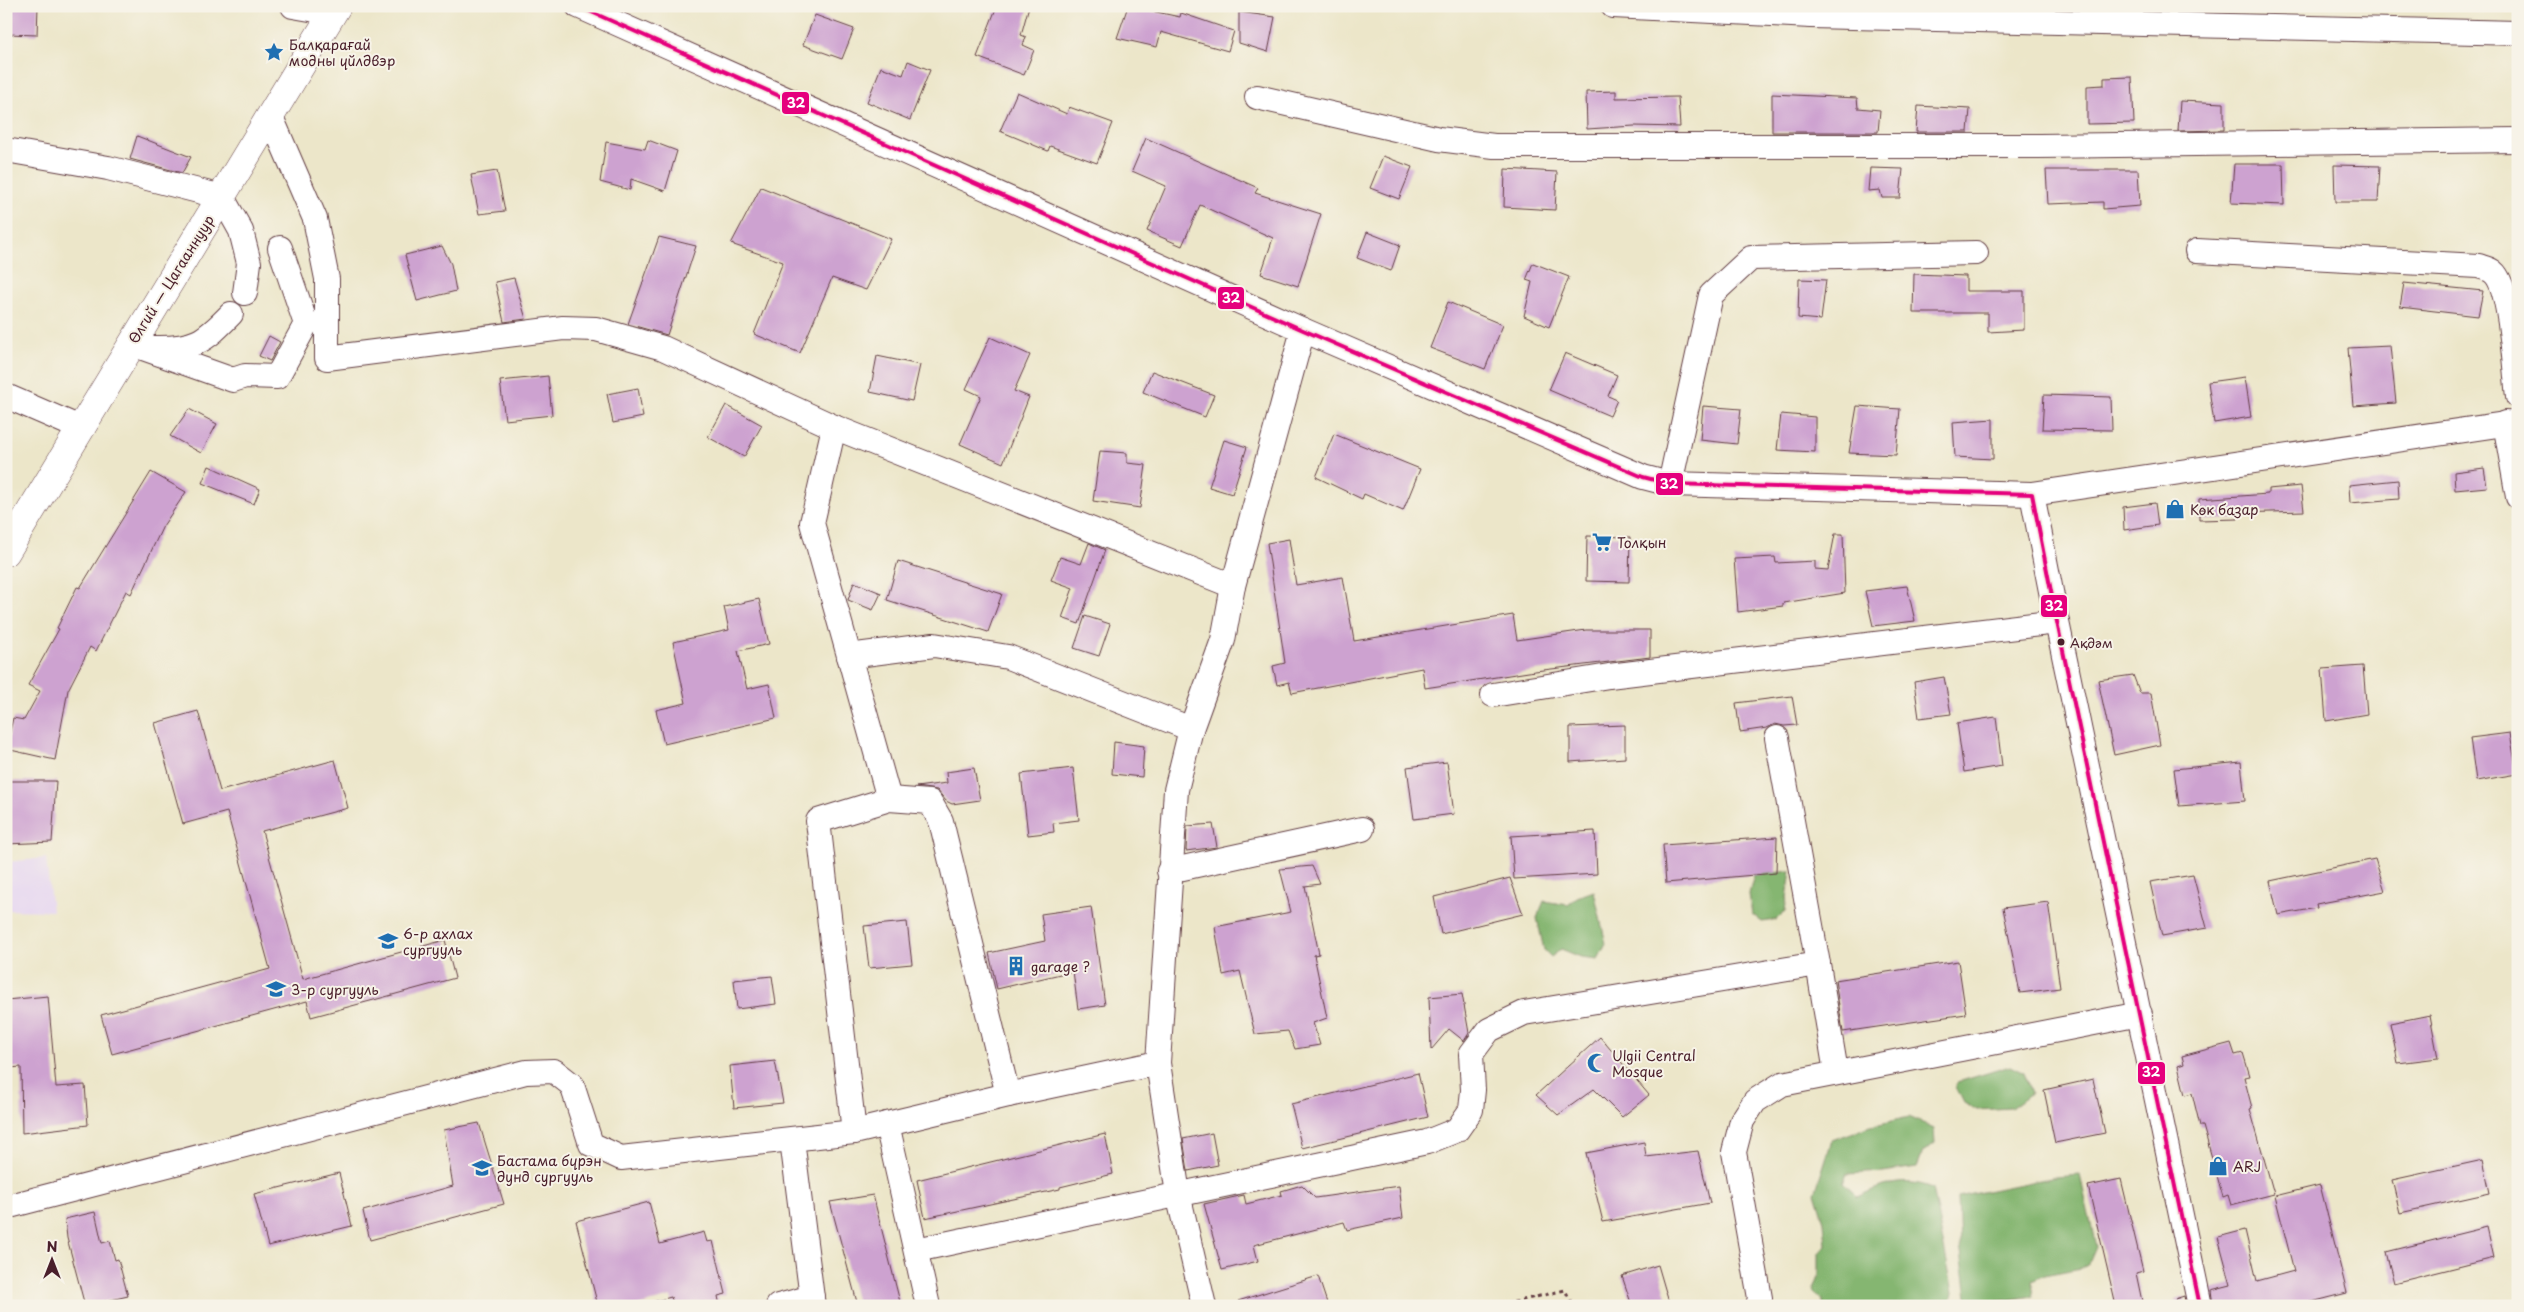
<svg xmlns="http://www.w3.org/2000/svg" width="2524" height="1312" font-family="'Playpen Sans',sans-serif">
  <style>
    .built { fill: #e4d3f2 }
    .forest { fill: #85b671; stroke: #686a4e }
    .building { fill: #cda2d0 }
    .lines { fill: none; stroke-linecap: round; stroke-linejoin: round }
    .minor-casing { stroke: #623d43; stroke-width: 26 }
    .highway-casing { stroke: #623d43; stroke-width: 29 }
    .path { stroke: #623d43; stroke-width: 3; stroke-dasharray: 4 4; stroke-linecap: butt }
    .minor { stroke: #fff; stroke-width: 24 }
    .highway { stroke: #fff; stroke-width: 28 }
    .bus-1-casing { stroke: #f7f3e8; stroke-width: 8 }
    .bus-1 { stroke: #e5007d; stroke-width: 4 }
    .bus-dot { fill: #4a1f2b; stroke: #f7f3e8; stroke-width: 2 }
    .labels { text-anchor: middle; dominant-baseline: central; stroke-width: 4; stroke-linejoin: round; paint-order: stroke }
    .bus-label { font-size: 13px; fill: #4a1f2b; stroke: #f7f3e8; text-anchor: start }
    .poi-label { font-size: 14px; fill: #4a1f2b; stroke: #f7f3e8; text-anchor: start }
    .street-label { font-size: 14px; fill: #4a1f2b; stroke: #f7f3e8 }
    .line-badge { stroke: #f7f3e8; stroke-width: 2 }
    .badge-label { font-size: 14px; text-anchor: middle; font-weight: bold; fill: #fff }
  </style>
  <rect width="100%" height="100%" fill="#f7f3e8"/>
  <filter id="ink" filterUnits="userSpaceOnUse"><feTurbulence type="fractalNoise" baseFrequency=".02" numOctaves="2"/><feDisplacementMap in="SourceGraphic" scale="10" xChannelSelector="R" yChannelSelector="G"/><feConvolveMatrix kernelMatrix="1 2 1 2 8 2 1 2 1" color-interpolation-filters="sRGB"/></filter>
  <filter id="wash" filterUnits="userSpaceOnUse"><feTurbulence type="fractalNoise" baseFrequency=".0096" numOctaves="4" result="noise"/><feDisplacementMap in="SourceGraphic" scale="20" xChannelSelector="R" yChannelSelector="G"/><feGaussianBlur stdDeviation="1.12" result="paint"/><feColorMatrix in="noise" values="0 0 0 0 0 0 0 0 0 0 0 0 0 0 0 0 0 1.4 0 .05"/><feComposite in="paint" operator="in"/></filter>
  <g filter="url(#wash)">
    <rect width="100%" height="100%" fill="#ece6c9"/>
    <path class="built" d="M46,858L52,911L6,910V862Z"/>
    <g class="forest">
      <path d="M1791,871L1785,911L1776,920L1762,922L1752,914L1749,894L1754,875Z"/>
      <path d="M1594,891L1606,944L1598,959L1581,957L1561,949L1551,957L1544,950L1537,918L1544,901L1568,905L1577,897Z"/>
      <path d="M2010,1066L2024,1073L2031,1093L2011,1108L1977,1110L1964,1103L1956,1087L1958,1082Z"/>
      <path d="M1909,1117L1934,1128L1935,1143L1923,1152L1917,1167L1883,1172L1847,1174L1843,1183L1858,1197C1886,1184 1902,1177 1932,1188L1953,1292L1951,1304L1823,1306V1300L1813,1292L1819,1276V1253L1826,1245L1824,1222L1815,1193L1832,1140L1871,1126Z"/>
      <path d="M2080,1175L2096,1247L2090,1261L2081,1268L2044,1275L2032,1281L2034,1296L1978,1304L1967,1296L1960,1244L1958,1197L2055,1177Z"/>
    </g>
    <g id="blocks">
      <g class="building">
        <path d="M10,6H38L37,35L8,34Z"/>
        <path d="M997,6H1029L1021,35L1026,37L1023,45L1034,50L1024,75L977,57Z"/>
        <path d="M1128,6L1180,17L1181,13L1234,31L1228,51L1161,32L1157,47L1117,38Z"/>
        <path d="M1239,12L1275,17L1268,52L1239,43Z"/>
        <path d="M815,15L854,29L842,59L803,45Z"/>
        <path d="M908,61L930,70L910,120L867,102L881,67L903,75Z"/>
        <path d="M2132,77L2134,123L2087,124V86L2104,85V78Z"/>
        <path d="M1616,91V98L1678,97L1680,127L1634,126L1587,129L1586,92Z"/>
        <path d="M1017,92L1067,114L1069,107L1113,123L1097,163L1050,146L1048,151L1000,131Z"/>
        <path d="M1772,94L1857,98L1858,108L1880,110L1878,132H1772Z"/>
        <path d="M2180,101L2224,103V130L2178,131Z"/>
        <path d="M1918,106L1970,109L1968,132H1916Z"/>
        <path d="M137,136L191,157L182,173L130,159Z"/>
        <path d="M1146,138L1258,188L1255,193L1321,214L1298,286L1261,274L1273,238L1200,205L1182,246L1147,231L1166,186L1132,171Z"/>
        <path d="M648,140L677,151L665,191L631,179L630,190L600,182L606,142L645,149Z"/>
        <path d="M1383,156L1412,167L1399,199L1370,188Z"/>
        <path d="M2234,164H2283L2284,205L2231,203Z"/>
        <path d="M2334,165L2380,166L2378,202H2335Z"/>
        <path d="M1870,168L1903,169L1900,198H1882L1880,190L1868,191Z"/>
        <path d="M1505,169L1557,172L1555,210L1504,207Z"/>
        <path d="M2046,170H2138L2140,206L2103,209V202L2048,204Z"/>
        <path d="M497,171L505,211L479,214L471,175Z"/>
        <path d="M761,187L891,239L866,290L832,278L800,353L754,334L783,262L731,244Z"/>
        <path d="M1367,232L1400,245L1391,271L1357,258Z"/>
        <path d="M659,237L696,246L667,335L628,324Z"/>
        <path d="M442,246L451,264L456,291L417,301L405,255Z"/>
        <path d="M1533,263L1569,277L1549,327L1524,316L1532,282L1526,280Z"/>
        <path d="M1914,274L1966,276V291H2024V330L1988,332V313H1913Z"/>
        <path d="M514,278L526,319L504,322L495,282Z"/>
        <path d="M1799,279L1826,280L1821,320L1798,318Z"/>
        <path d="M2404,283L2483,291L2478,316L2400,307Z"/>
        <path d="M1448,302L1503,325L1485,369L1430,348Z"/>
        <path d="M269,336L280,342L270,361L259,356Z"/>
        <path d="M990,337L1030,355L1014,391L1029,397L1003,463L960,444L981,396L966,389Z"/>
        <path d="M2390,346L2396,403L2353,406L2348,348Z"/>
        <path d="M1565,353L1617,375L1608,396L1617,400L1610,416L1549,390Z"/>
        <path d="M877,356L920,365L912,401L870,392Z"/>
        <path d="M1152,371L1214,395L1205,417L1143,392Z"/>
        <path d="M548,376L552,415L505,420L500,381Z"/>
        <path d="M2245,377L2251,417L2214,423L2208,382Z"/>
        <path d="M638,388L643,417L613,423L607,394Z"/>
        <path d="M2044,395L2111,397L2112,430L2042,429Z"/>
        <path d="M726,405L762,425L744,457L708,437Z"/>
        <path d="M1703,406L1741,409L1737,444L1700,440Z"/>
        <path d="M1857,406L1900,409L1896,455L1849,453Z"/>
        <path d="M189,409L217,424L201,453L170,436Z"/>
        <path d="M1781,414L1815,417V452L1777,450Z"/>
        <path d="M1993,419V459L1955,457L1953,422Z"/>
        <path d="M1334,434L1420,469L1403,511L1364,494L1362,499L1316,477Z"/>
        <path d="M1224,440L1247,447L1232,494L1209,487Z"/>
        <path d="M1100,451L1127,453V463L1146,465L1140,508L1093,501Z"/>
        <path d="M209,466L260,489L254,504L202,483Z"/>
        <path d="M2484,468L2487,487L2455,490L2454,472Z"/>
        <path d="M151,472L186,492L163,526L131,594L126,591L96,651L90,647L68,690L55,760L6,749L13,718L24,720L40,691L28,685L59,629L57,628L77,587L80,588Z"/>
        <path d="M2398,480L2399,499L2350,503L2349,485Z"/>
        <path d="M2301,486L2304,511L2238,513V519L2199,520V499L2268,494V489Z"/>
        <path d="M2155,503L2158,525L2124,530L2123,507Z"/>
        <path d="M1835,534H1843L1845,593L1783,603V606L1738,612L1734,559L1775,557L1776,563L1815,561V569L1828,570Z"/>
        <path d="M1587,536L1630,537L1629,582L1586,581Z"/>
        <path d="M1289,539L1296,585L1343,577L1354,641L1513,615L1517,640L1586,630H1650V657L1535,671L1425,688L1422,668L1292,693L1289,682L1277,685L1273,666L1285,663L1267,543Z"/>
        <path d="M1089,543L1105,550L1079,624L1062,618L1073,588L1051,580L1060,557L1081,564Z"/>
        <path d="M898,561L1002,594L988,632L887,600Z"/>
        <path d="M854,582L881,593L873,610L848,600Z"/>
        <path d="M1907,586L1915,621L1873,626L1865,591Z"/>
        <path d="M759,599L769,644L738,651L747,689L769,684L776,718L664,744L656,710L686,703L673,642L729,630L724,607Z"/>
        <path d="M1085,616L1110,624L1099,656L1074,648Z"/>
        <path d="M2363,666L2367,714L2326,721L2322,669Z"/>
        <path d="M2133,675L2140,693H2151L2160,745L2114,755L2098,680Z"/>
        <path d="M1944,677L1951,714L1919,718L1914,682Z"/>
        <path d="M1792,696L1797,725L1784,726L1775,724L1767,728L1740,732L1736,703Z"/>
        <path d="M198,711L220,791L335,760L348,808L262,831L303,979L445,940L455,978L311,1017L307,1001L112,1054L101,1015L270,969L227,812L183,824L155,723Z"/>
        <path d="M1996,717L2002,766L1964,772L1957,723Z"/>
        <path d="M1625,725V758L1570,762V727Z"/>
        <path d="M2510,733L2517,774L2476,781L2470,738Z"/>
        <path d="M1114,742L1144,746L1142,777L1112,774Z"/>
        <path d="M1447,762L1454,814L1414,819L1407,767Z"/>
        <path d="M2241,762L2245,801L2179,806L2174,769Z"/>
        <path d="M974,768L980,800L952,804L946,801L937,790L916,787L947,783L946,772Z"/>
        <path d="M1073,768L1079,820L1053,823L1054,832L1028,835L1021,774Z"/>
        <path d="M6,781H56L52,842L6,844Z"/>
        <path d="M1213,824L1217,847L1186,851L1187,826Z"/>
        <path d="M1595,831L1597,874L1514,879L1511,836Z"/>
        <path d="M1777,837L1776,873L1666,883L1663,845Z"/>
        <path d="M2375,859L2385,891L2316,904L2317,908L2278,915L2270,881Z"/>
        <path d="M1312,866L1320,884L1305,886L1319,954L1314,955L1327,1018L1313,1023L1320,1045L1295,1049L1288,1031L1255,1034L1240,971L1223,975L1215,927L1291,912L1280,869Z"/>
        <path d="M2193,875L2207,928L2162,936L2150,882Z"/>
        <path d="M1510,878L1523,914L1441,934L1434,897Z"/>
        <path d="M2048,902L2060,988L2020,993L2003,908Z"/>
        <path d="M1091,907L1105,1005L1078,1009L1073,971L997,989L989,953L1045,941L1041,914Z"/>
        <path d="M907,922L912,964L869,968L864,926Z"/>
        <path d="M1958,961L1966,1014L1843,1032L1835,980Z"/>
        <path d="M772,976L776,1004L737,1009L734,980Z"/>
        <path d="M1462,994L1469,1033L1464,1041L1449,1029L1431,1050L1429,997Z"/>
        <path d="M48,996L56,1087L85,1085L88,1125L22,1133L21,1067L10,1068L6,1000Z"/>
        <path d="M2430,1015L2438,1058L2398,1063L2390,1023Z"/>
        <path d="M1600,1037L1649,1095L1622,1117L1594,1089L1558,1115L1536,1095Z"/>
        <path d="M2231,1043L2235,1055L2243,1053L2250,1076L2244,1077L2252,1108L2250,1109L2274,1194L2231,1205L2228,1195L2223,1197L2203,1126H2200L2192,1093L2185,1095L2178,1066L2184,1064L2182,1056Z"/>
        <path d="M775,1061L783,1103L734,1108L730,1066Z"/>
        <path d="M1418,1073L1428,1117L1302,1148L1291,1104Z"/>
        <path d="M2093,1079L2105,1133L2055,1143L2044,1090Z"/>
        <path d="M479,1123L504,1204L370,1240L363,1211L453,1186L444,1130Z"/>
        <path d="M1212,1133L1218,1165L1188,1171L1183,1139Z"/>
        <path d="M1105,1134L1113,1174L1060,1187V1189L925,1218L917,1180Z"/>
        <path d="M1644,1142L1646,1157L1698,1151L1710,1203L1603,1222L1586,1153Z"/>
        <path d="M2483,1160L2490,1193L2400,1213L2392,1180Z"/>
        <path d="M339,1173L352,1226L268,1246L254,1194Z"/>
        <path d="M2121,1179L2143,1271L2136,1273L2143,1306H2116L2088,1186Z"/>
        <path d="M1302,1185L1315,1198L1399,1186L1403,1218L1347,1230L1344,1222L1254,1245L1258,1261L1222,1270L1204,1204L1244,1195L1246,1204L1282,1195L1281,1191Z"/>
        <path d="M2320,1185L2347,1293L2296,1306H2213L2211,1290L2231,1285L2218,1237L2245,1230L2257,1281L2294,1271L2275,1196Z"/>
        <path d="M873,1195L901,1306H858L830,1202Z"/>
        <path d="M649,1202L660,1244L704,1232L707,1242L713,1241L726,1294L718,1296L720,1306H674L671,1297L637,1306H598L576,1221Z"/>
        <path d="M95,1212L102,1243L110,1241L115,1260L118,1259L128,1296L85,1306L67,1238L65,1219Z"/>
        <path d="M2487,1227L2494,1258L2394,1283L2386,1252Z"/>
        <path d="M1658,1265L1670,1306H1632L1622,1276Z"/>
        <path d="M1318,1276L1328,1306H1239L1238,1301Z"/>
        <path d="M2184,1296L2186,1306H2176L2175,1299Z"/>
      </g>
    </g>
  </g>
  <g filter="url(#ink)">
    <use href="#blocks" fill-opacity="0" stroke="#623d43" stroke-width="1"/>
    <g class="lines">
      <defs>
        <g id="minor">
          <path d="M293,6L333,13"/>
          <path d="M578,6L1303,330L1643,477L1670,484L2032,494L2057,622L2200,1306"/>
          <path d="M1613,6L1811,16L2518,33"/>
          <path d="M1257,97L1439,139L1494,146H2039L2518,140"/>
          <path d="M271,117L315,219L327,279V358L563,328L596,329L663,348L834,427L1233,586"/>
          <path d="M6,150L108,168L222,197L241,231L249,263L245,293"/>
          <path d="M2197,251L2479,266C2483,268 2490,269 2493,272C2511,286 2515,373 2518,397"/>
          <path d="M143,348L233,380L245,376L277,377L306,324L280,248"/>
          <path d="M154,348C194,349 204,342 231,314"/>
          <path d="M6,396L80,428"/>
          <path d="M2505,423L2518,497"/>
          <path d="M834,427L812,523L889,799"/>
          <path d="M1670,484L1711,295L1751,258L1976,253"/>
          <path d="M2032,494L2518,422"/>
          <path d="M849,656L934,645L1008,657L1191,729"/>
          <path d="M1493,695L1609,676L2057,622"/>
          <path d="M1777,738L1818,964"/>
          <path d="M1169,871L1362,829"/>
          <path d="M887,1124L928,1306"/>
          <path d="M854,1132L818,821L889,799L930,802L941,821L1008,1095"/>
          <path d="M792,1140L813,1306"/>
          <path d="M6,1207L526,1072L554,1071L572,1085L591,1144L621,1158L854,1132L1008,1095L1158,1063"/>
          <path d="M916,1250L1427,1142L1457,1130L1471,1110L1473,1090L1471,1054L1489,1030L1524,1013L1818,964L1836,1072"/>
          <path d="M778,1306L812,1297"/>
          <path d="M1204,1306L1178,1194L1158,1063L1176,790L1191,729L1223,640L1233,586L1303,330"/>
          <path d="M1758,1306L1760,1298L1734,1152L1742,1121L1755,1101L1782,1084L2140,1014"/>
        </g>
        <path id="highway" d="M6,552L337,6"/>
      </defs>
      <use href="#minor" class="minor-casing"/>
      <use href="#highway" class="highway-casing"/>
      <path class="path" d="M1498,1306L1565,1290L1573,1306"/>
      <use href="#minor" class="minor"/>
      <use href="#highway" class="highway"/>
      <defs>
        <path id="bus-1" d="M578,6L1303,330L1643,477L1670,484L2032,494L2057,622L2200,1306"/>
      </defs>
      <use href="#bus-1" class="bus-1-casing"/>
      <use href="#bus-1" class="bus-1"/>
    </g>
  </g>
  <defs>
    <symbol id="sight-bare" viewBox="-9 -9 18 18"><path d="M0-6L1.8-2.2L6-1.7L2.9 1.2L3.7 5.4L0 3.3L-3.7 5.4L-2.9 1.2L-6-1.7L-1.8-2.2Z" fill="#1f6fb2" stroke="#f7f3e8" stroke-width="2.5" paint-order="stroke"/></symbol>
    <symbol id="shop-bare" viewBox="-9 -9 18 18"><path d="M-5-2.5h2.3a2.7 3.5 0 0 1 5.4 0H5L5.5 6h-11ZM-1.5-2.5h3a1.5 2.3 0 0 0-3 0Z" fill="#1f6fb2" stroke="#f7f3e8" stroke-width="2.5" paint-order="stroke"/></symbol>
    <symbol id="supermarket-bare" viewBox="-9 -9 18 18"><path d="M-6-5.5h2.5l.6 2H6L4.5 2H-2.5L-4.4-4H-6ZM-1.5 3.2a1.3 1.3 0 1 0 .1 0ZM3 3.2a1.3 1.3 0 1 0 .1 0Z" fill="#1f6fb2" stroke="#f7f3e8" stroke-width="2.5" paint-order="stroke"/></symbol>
    <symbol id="school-bare" viewBox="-9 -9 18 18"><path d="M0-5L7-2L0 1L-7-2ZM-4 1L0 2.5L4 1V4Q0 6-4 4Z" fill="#1f6fb2" stroke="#f7f3e8" stroke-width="2.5" paint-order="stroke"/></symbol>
    <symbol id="building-bare" viewBox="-9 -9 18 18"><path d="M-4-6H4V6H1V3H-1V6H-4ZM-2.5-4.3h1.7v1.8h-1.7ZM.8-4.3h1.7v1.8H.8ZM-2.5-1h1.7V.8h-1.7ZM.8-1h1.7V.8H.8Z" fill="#1f6fb2" stroke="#f7f3e8" stroke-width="2.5" paint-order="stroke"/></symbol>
    <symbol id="mosque-bare" viewBox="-9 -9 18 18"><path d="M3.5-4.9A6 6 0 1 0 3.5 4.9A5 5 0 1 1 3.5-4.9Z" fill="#1f6fb2" stroke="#f7f3e8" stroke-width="2.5" paint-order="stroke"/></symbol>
  </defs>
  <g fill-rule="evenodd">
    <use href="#sight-bare" x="260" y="38" width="28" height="28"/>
    <use href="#shop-bare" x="2161" y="495" width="28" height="28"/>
    <use href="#supermarket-bare" x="1588" y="528" width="28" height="28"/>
    <use href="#school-bare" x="374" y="927" width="28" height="28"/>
    <use href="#building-bare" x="1002" y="952" width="28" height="28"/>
    <use href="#school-bare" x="262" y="975" width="28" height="28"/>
    <use href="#mosque-bare" x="1583" y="1049" width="28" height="28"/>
    <use href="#shop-bare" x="2204" y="1152" width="28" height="28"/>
    <use href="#school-bare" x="468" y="1154" width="28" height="28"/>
  </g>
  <circle class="bus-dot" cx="2061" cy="642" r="4.5"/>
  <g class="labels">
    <g class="bus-label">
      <text x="2070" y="642">Ақдəм</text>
    </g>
    <g class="poi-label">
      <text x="289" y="44">Балқарағай<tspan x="289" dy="16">модны үйлдвэр</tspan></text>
      <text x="2190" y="509">Көк базар</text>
      <text x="1617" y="542">Толқын</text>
      <text x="403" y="933">6-р ахлах<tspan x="403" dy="16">сургууль</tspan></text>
      <text x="1031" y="966">garage ?</text>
      <text x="291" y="989">3-р сургууль</text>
      <text x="1612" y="1055">Ulgii Central<tspan x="1612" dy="16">Mosque</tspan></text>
      <text x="497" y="1160">Бастама бүрэн<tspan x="497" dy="16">дунд сургууль</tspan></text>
      <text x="2233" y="1166">ARJ</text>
    </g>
    <g class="street-label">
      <text transform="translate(171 279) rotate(-58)">Өлгий — Цагааннуур</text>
    </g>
  </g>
  <g class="line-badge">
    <rect x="781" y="91" width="29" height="24" rx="5" fill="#e5007d"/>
    <rect x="1217" y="286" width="28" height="24" rx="5" fill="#e5007d"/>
    <rect x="1655" y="472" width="29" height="24" rx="5" fill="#e5007d"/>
    <rect x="2040" y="594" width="28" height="24" rx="5" fill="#e5007d"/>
    <rect x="2137" y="1061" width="29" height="24" rx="5" fill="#e5007d"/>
  </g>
  <g class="badge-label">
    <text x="796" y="108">32</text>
    <text x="1231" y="303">32</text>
    <text x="1669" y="489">32</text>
    <text x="2054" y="611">32</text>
    <text x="2151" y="1077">32</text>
  </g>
  <rect width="2524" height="1312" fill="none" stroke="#f7f3e8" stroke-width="25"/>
  <g transform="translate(52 1260)" stroke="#f7f3e8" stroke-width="4" paint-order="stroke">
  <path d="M0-4L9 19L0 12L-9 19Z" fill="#4a1f2b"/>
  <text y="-8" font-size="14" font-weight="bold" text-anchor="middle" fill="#4a1f2b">N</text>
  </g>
</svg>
